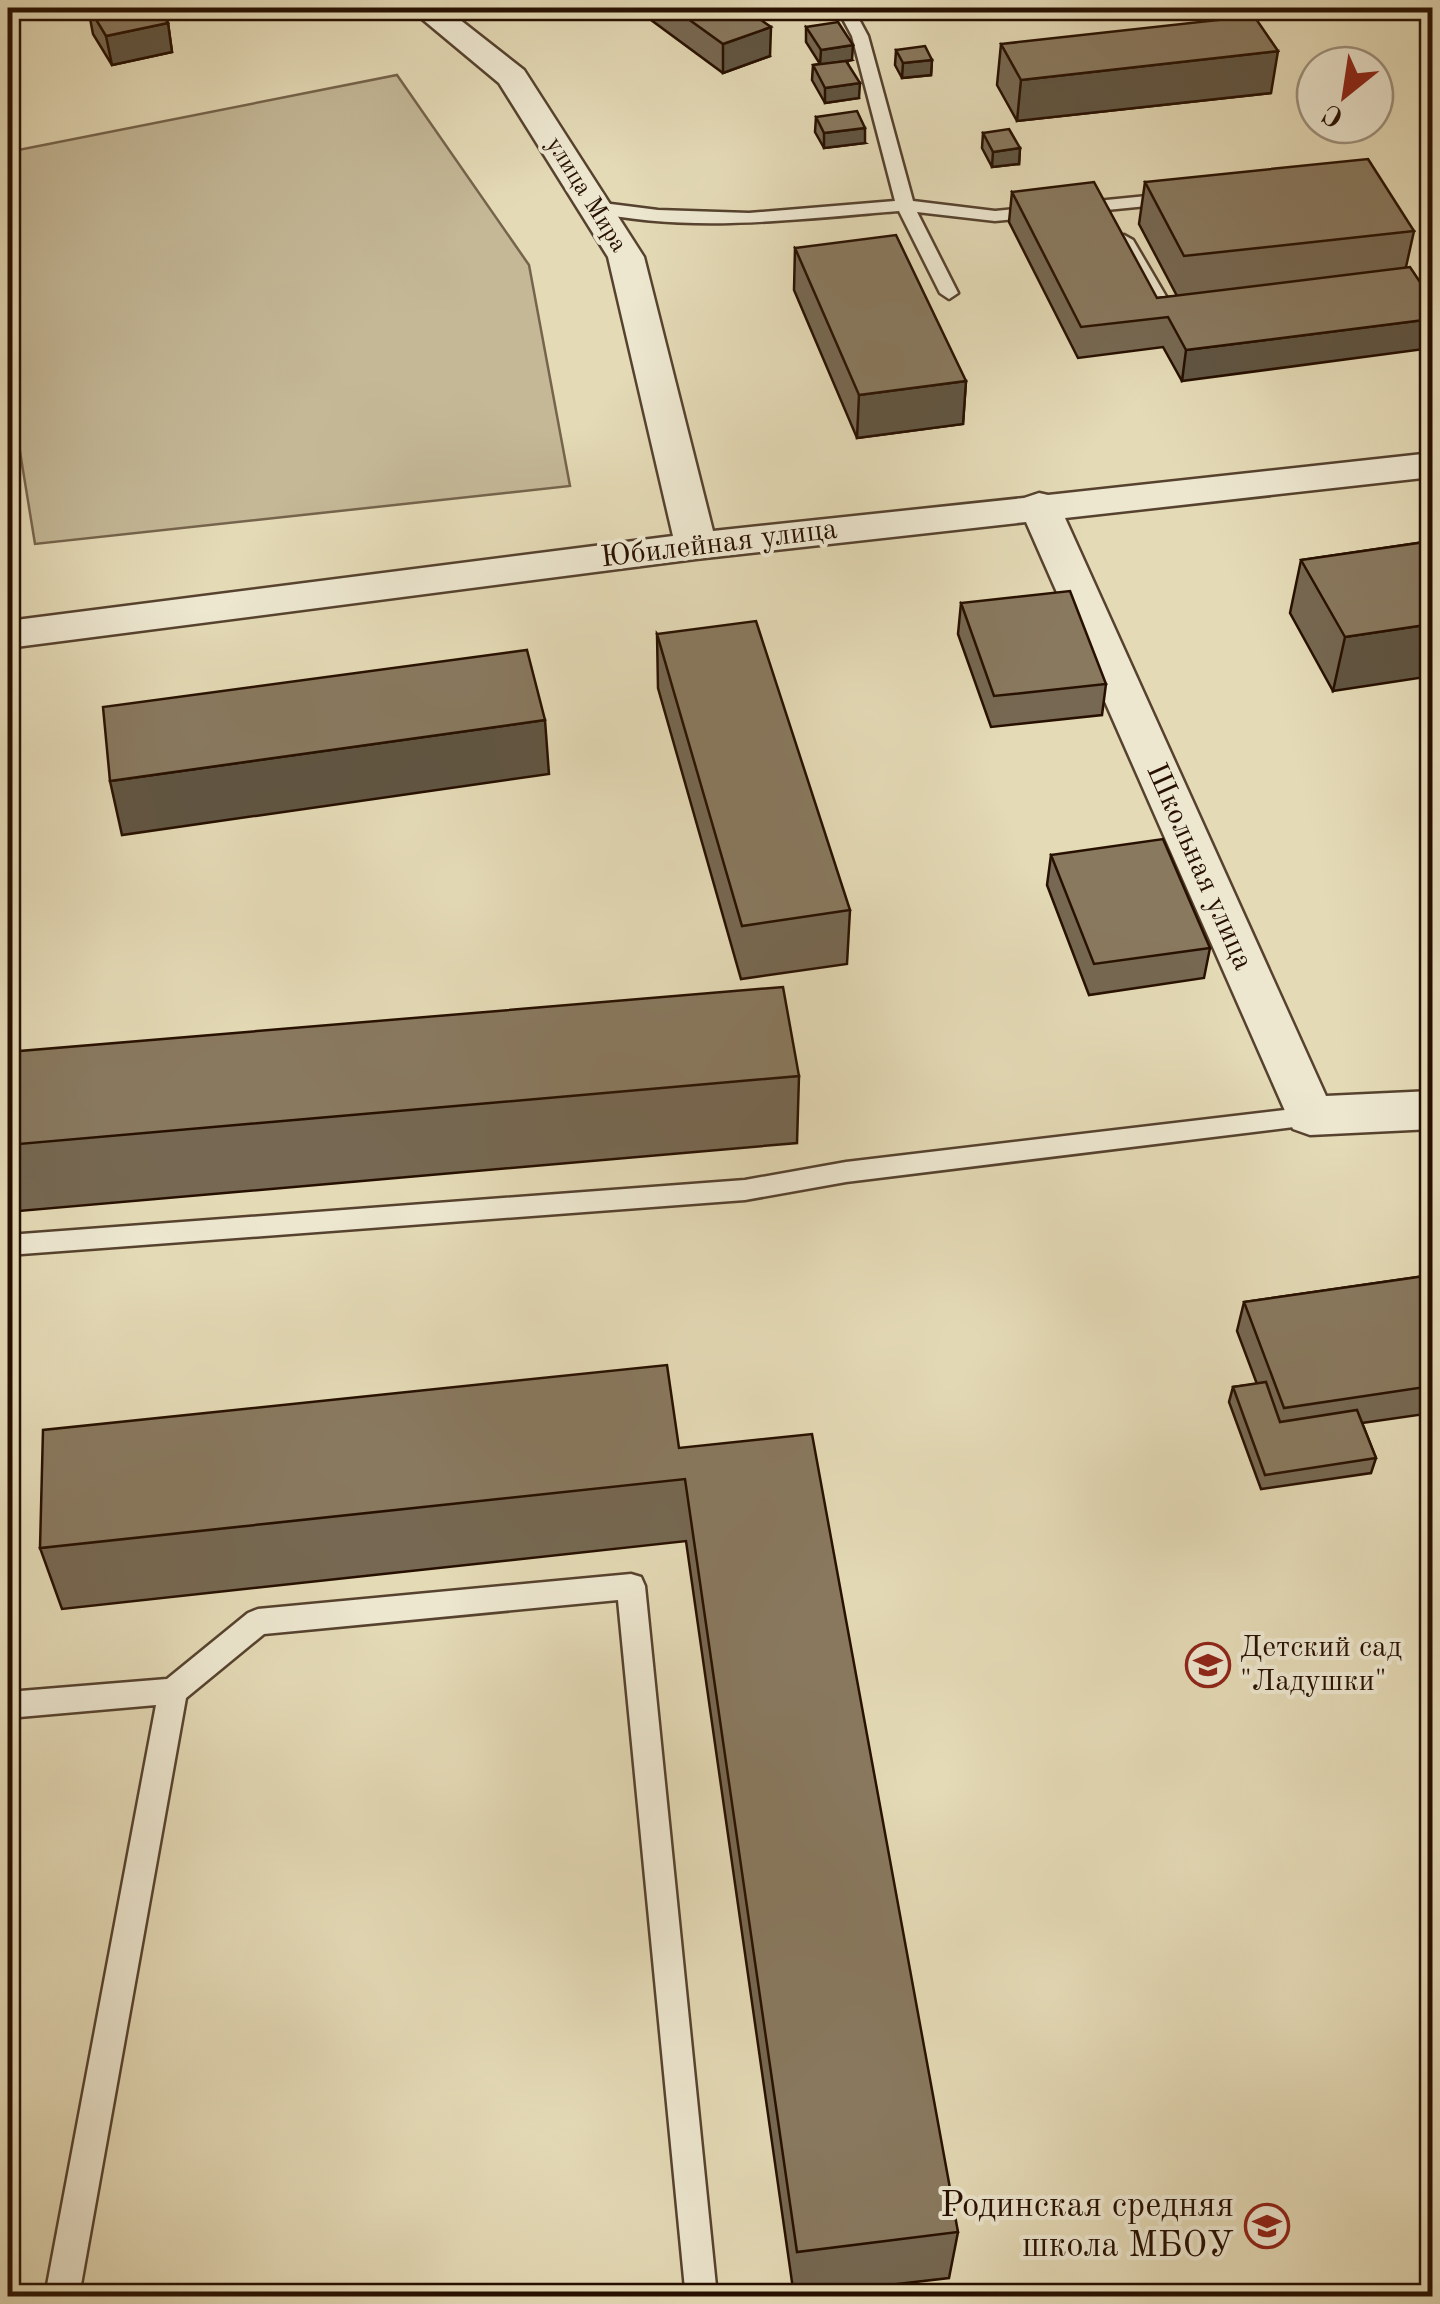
<svg xmlns="http://www.w3.org/2000/svg" width="1440" height="2304" font-family="'Old Standard TT',serif">
  <style>
    .green { fill: #c4b897; stroke: #76644c; stroke-width: 2.5 }
    .lines { fill: none; stroke-linecap: round; stroke-linejoin: round }
    .lane-casing { stroke: #56422e; stroke-width: 5 }
    .street-casing { stroke: #56422e; stroke-width: 5 }
    .lane { fill: #ede7d0; fill-rule: evenodd }
    .street { fill: #ede7d0; fill-rule: evenodd }
    .wall { fill: #766852; stroke: #271000; stroke-width: 2.5 }
    .shaded-wall { fill: #605542; stroke: #271000; stroke-width: 2.5 }
    .building { fill: #89795f; stroke: #271000; stroke-width: 2.5 }
    .labels { text-anchor: middle; dominant-baseline: central; stroke-width: 8; stroke-linejoin: round; paint-order: stroke }
    .far-street-label { font-size: 25px; fill: #271000; stroke: #ede7d0 }
    .street-label { font-size: 30px; fill: #271000; stroke: #ede7d0 }
    .poi-label { font-size: 30px; fill: #271000; stroke: #ede7d0; text-anchor: start }
    .near-poi-label { font-size: 35px; fill: #271000; stroke: #ede7d0; text-anchor: end }
  </style>
  <rect width="100%" height="100%" fill="#e4dab6"/>
  <filter id="stains"><feTurbulence type="fractalNoise" baseFrequency=".002" numOctaves="4"/><feColorMatrix values="0 0 0 0 .2 0 0 0 0 .09 0 0 0 0 .02 0 0 0 .5 -.17"/></filter>
  <radialGradient id="worn" r=".72"><stop offset=".6" stop-color="#630" stop-opacity="0"/><stop offset="1" stop-color="#630" stop-opacity=".3"/></radialGradient>
  <path class="green" d="M397,75L529,265L570,486L35,544L8,378V152Z"/>
  <g class="lines">
    <defs>
      <g id="lane">
        <path d="M837,8H853L868,36L913,201L995,211L1177,193L1186,198L1177,203L995,221L917,212L958,293L949,299L940,293L899,211C797,219 690,234 589,211V203L595,202L658,210L749,213L895,201L852,36Z"/>
        <path d="M1124,235L1133,240L1174,310H1188V318L1161,320L1115,240Z"/>
        <path d="M1310,1107L1319,1109L1322,1116L1319,1123L1310,1125L846,1182L745,1200L8,1255V1235L745,1180L846,1162Z"/>
        <path d="M631,1574L641,1577L645,1586L717,2296H682L685,2289L618,1600L264,1634L186,1698L79,2296H45L156,1705L8,1718V1692L167,1679L248,1613L258,1609Z"/>
      </g>
      <path id="street" d="M409,8H445L524,70L644,257L713,531L1024,498L1039,493L1048,495L1432,453V477L1065,518L1326,1096L1432,1091V1129L1310,1135L1293,1129L1026,522L696,559L8,648V621L673,536L608,257L499,83Z"/>
    </defs>
    <use href="#lane" class="lane-casing"/>
    <use href="#street" class="street-casing"/>
    <use href="#lane" class="lane"/>
    <use href="#street" class="street"/>
  </g>
  <g class="wall">
    <path d="M88,8H158L168,23L172,52L112,65L93,34Z"/>
    <path d="M643,8H744L770,56L723,73L643,14Z"/>
    <path d="M806,27L852,60L847,61L859,98L825,103L812,80L813,65L820,64L806,42Z"/>
    <path d="M1001,44L1271,93L1017,121L997,85Z"/>
    <path d="M896,50L932,60L931,75L902,78L895,65Z"/>
    <path d="M816,117L865,143L824,148L815,132Z"/>
    <path d="M983,133L1020,148L1019,164L992,167L982,148Z"/>
    <path d="M1145,182L1414,231L1406,267L1182,381L1163,347L1078,358L1009,222L1012,192L1157,298L1177,296L1139,224Z"/>
    <path d="M795,248L966,381L963,424L857,438L794,290Z"/>
    <path d="M1432,541L1333,691L1290,613L1301,560Z"/>
    <path d="M961,603L1106,684L1102,715L991,727L958,634Z"/>
    <path d="M657,634L850,910L847,964L741,979L658,688Z"/>
    <path d="M1051,855L1210,948L1204,978L1089,995L1047,885Z"/>
    <path d="M8,1052L799,1076L797,1143L8,1212Z"/>
    <path d="M1432,1275V1413L1362,1423L1376,1458L1371,1473L1261,1489L1229,1402L1233,1387L1257,1384L1237,1331L1244,1302Z"/>
    <path d="M679,1448L958,2232L949,2278L794,2296L686,1541L62,1609L40,1548Z"/>
  </g>
  <g class="shaded-wall">
    <path d="M168,23L172,52L112,65L106,36Z"/>
    <path d="M771,27L770,56L723,73V44Z"/>
    <path d="M853,45L852,60L820,65L821,50Z"/>
    <path d="M1278,51L1271,93L1017,121L1021,80Z"/>
    <path d="M932,60L931,75L902,78L903,63Z"/>
    <path d="M860,83L859,98L825,103V88Z"/>
    <path d="M865,128V143L824,148V133Z"/>
    <path d="M1020,148L1019,164L992,167L993,152Z"/>
    <path d="M1432,319V348L1182,381L1186,350Z"/>
    <path d="M966,381L963,424L857,438L859,395Z"/>
    <path d="M1432,624V676L1333,691L1345,637Z"/>
    <path d="M545,720L549,774L122,835L110,781Z"/>
  </g>
  <g class="building">
    <path d="M89,8H158L168,23L106,36Z"/>
    <path d="M673,8H744L771,27L723,44Z"/>
    <path d="M1254,16L1278,51L1021,80L1001,44Z"/>
    <path d="M838,22L853,45L821,50L806,27Z"/>
    <path d="M925,46L932,60L903,63L896,50Z"/>
    <path d="M846,61L860,83L825,88L813,65Z"/>
    <path d="M857,111L865,128L824,133L816,117Z"/>
    <path d="M1009,129L1020,148L993,152L983,133Z"/>
    <path d="M1368,159L1414,231L1184,256L1145,182Z"/>
    <path d="M1094,182L1157,298L1410,267L1432,300V319L1186,350L1168,317L1081,327L1012,192Z"/>
    <path d="M896,235L966,381L859,395L795,248Z"/>
    <path d="M1432,541V624L1345,637L1301,560Z"/>
    <path d="M1070,591L1106,684L994,696L961,603Z"/>
    <path d="M756,621L850,910L742,926L657,634Z"/>
    <path d="M527,650L545,720L110,781L103,707Z"/>
    <path d="M1163,839L1210,948L1094,964L1051,855Z"/>
    <path d="M783,987L799,1076L8,1145V1052Z"/>
    <path d="M1432,1275V1386L1284,1408L1244,1302Z"/>
    <path d="M667,1365L679,1448L812,1434L958,2232L797,2252L685,1479L40,1548L43,1430Z"/>
    <path d="M1266,1382L1280,1422L1357,1410L1376,1458L1265,1475L1233,1387Z"/>
  </g>
  <defs>
    <symbol id="school-ring" viewBox="-11 -11 22 22"><circle r="9.5" fill="#ede7d0" stroke="#8f2418" stroke-width="1.5"/><path d="M0-5L7-2L0 1L-7-2ZM-4 1L0 2.5L4 1V4Q0 6-4 4Z" fill="#8f2418"/></symbol>
  </defs>
  <g fill-rule="evenodd">
    <use href="#school-ring" x="1183" y="1640" width="50" height="50"/>
    <use href="#school-ring" x="1242" y="2201" width="50" height="50"/>
  </g>
  <g class="labels">
    <g class="far-street-label">
      <text transform="translate(586 195) rotate(58)">улица Мира</text>
    </g>
    <g class="street-label">
      <text transform="translate(719 544) rotate(-7)">Юбилейная улица</text>
      <text transform="translate(1199 867) rotate(66)">Школьная улица</text>
    </g>
    <g class="poi-label">
      <text x="1240" y="1648">Детский сад<tspan x="1240" dy="34">"Ладушки"</tspan></text>
    </g>
    <g class="near-poi-label">
      <text x="1234" y="2206">Родинская средняя<tspan x="1234" dy="40">школа МБОУ</tspan></text>
    </g>
  </g>
  <rect width="1440" height="2304" fill="none" stroke="#e4dab6" stroke-width="40"/>
  <rect x="10" y="10" width="1420" height="2284" fill="none" stroke="#271000" stroke-width="5"/>
  <rect x="20" y="20" width="1400" height="2264" fill="none" stroke="#271000" stroke-width="2.5"/>
  <g transform="translate(1345 95) rotate(210)"><circle r="48" fill="#ede7d0" stroke="#9e917d" stroke-width="2.5"/>
  <path d="M0-8L18 38L0 25L-18 38Z" fill="#8f2418"/>
  <text y="-15" font-size="28" font-weight="bold" text-anchor="middle" fill="#271000">С</text>
  </g>
  <rect width="100%" height="100%" filter="url(#stains)"/>
  <rect width="100%" height="100%" fill="url(#worn)"/>
</svg>
